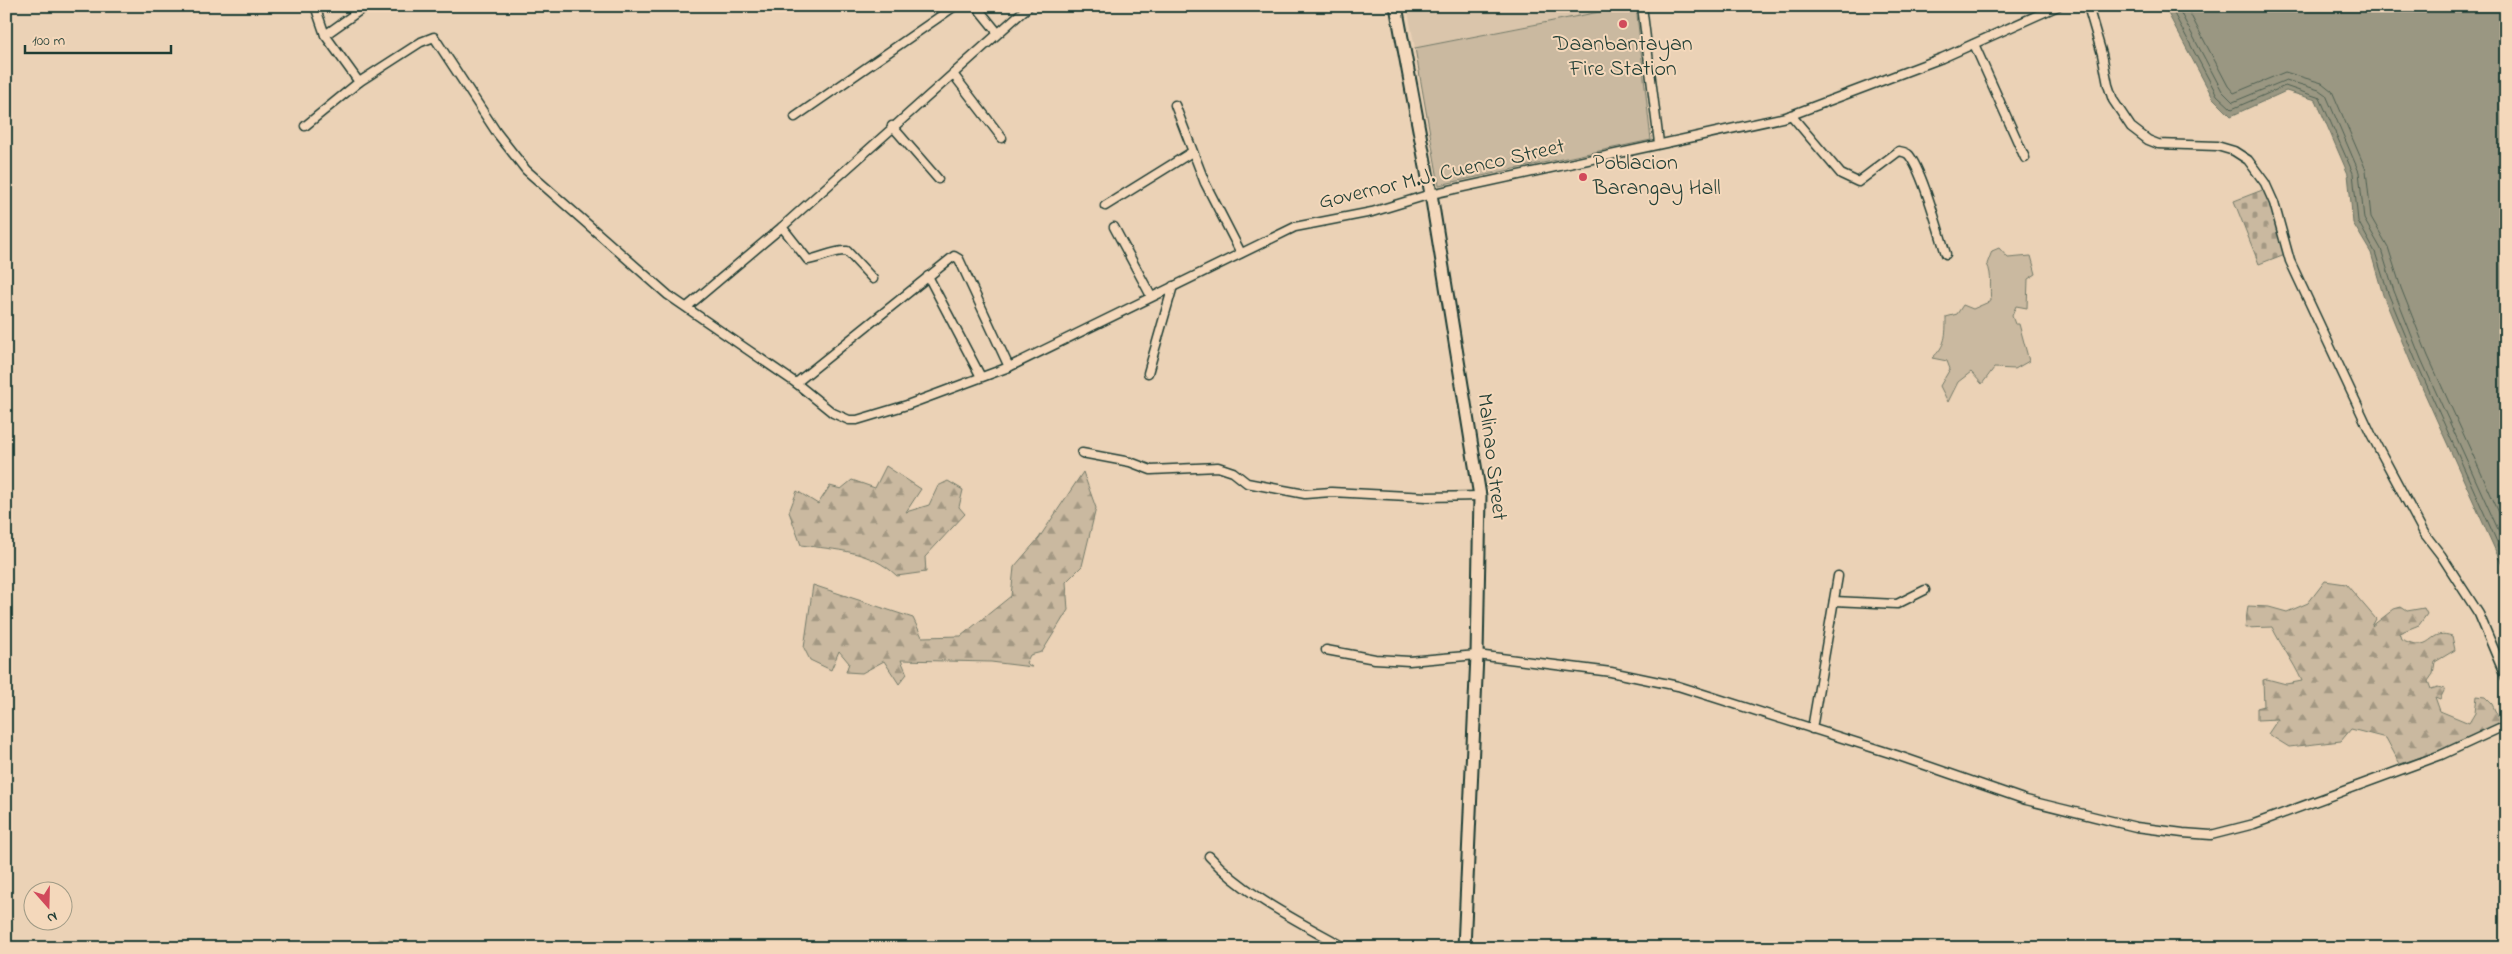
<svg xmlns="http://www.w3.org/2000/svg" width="2512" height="954" font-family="'Indie Flower',sans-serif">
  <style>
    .built { fill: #dac5ab }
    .green { fill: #cab9a0; stroke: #747b6a }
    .forest { fill: url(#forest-firs); stroke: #747b6a }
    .cemetery { fill: url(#cemetery-stones); stroke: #747b6a }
    .water { fill: #9a9782; stroke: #697363 }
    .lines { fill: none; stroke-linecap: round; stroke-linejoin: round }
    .shore { stroke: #506153; stroke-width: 1 }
    .street-casing { stroke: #1f3d34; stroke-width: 11 }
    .secondary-casing { stroke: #1f3d34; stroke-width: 15 }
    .street { stroke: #f4d8bb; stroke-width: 8 }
    .secondary { stroke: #f4d8bb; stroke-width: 11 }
    .poi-dot { fill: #d1495b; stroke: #f4d8bb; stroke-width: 2 }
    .labels { text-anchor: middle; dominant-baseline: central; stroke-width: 4; stroke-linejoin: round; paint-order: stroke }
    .poi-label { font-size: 22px; fill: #1f3d34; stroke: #f4d8bb }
    .street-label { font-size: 22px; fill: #1f3d34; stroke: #f4d8bb }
  </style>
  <defs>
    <pattern id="forest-firs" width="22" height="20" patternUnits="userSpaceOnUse" patternTransform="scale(1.25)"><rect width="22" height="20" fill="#cab9a0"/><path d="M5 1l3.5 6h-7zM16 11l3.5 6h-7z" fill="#a39883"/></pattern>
    <pattern id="cemetery-stones" width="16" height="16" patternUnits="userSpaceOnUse" patternTransform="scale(1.25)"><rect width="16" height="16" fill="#cab9a0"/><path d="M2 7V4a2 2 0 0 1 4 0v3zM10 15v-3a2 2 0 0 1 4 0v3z" fill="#a39883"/></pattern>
  </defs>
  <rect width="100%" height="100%" fill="#ebd2b6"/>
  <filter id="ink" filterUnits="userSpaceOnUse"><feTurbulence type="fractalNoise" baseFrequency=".02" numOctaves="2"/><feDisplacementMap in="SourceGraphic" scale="10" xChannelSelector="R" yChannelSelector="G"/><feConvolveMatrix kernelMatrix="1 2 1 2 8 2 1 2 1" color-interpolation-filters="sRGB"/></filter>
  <g filter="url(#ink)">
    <path class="built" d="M1407,6H1630L1415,48Z"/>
    <g class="green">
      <path d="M1630,6H1636L1651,140L1439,185L1415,48Z"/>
      <path d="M1999,248L2008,258L2031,256L2036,274L2028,279L2027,308L2016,306L2012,316L2015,324H2019L2029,361L2015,369L1994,368L1982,384L1971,372L1958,382L1948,402L1940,386L1950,369L1947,361L1932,358C1946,346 1946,335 1946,317L1957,314L1963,305L1973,309L1991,301C1989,288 1993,276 1987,264L1992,251Z"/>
    </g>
    <g class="forest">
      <path d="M886,466L921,489L906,512L929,505L938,486L948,481L963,490L959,507L965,514L925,557L926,572L897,576C870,550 836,550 801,545L789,512L797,491L818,504L830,486L841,489L852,480L875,488Z"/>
      <path d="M1083,472L1096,508L1082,566L1066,582L1068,610L1042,652L1030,655L1026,663L1032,667L991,662L901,660L907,674L899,684L884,661L862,673L846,672L849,663L839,651L831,670L810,660L804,648L813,585L913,618L922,637L961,636L1011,596L1014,567L1039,538Z"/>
      <path d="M2325,581L2346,584L2376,619L2372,626L2394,609L2401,607L2407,611L2424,608L2427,614L2419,625L2399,633L2401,639C2406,641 2412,644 2417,644C2432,646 2432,629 2452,636L2455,650L2435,662L2433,674L2428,681L2431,689L2438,687L2445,689L2440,699L2435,697L2440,711L2469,723L2475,713L2477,696L2485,697L2492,704L2498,717L2506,725V729L2400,764L2386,738L2351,729L2341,741L2289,747L2268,734L2278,719L2257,720V708L2264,706L2263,680L2267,679L2286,684L2302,681C2293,661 2281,646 2272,627L2245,628L2248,606L2269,607L2287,612L2308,603Z"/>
    </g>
    <path class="cemetery" d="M2265,189L2285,254L2259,264L2234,201Z"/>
    <path class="water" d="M2164,6H2506V574L2411,363L2383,295L2371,253L2353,223L2348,174L2316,100L2286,91L2231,116L2213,98Z"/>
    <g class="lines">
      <g class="shore">
        <path d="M2170,6L2217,95L2232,109L2285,86L2320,98L2353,173L2358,221L2375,252L2388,293L2416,361L2506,562"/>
        <path d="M2177,6L2222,91L2233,102L2286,80L2319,90L2326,95L2359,172L2364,219L2381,249L2394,291L2421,359L2506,547"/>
        <path d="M2186,6L2228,86L2234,93L2285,72L2322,83L2332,91L2366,170L2371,217L2388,247L2401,288L2428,356L2506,528"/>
      </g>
      <defs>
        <g id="street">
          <path d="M315,6L325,35L359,82"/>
          <path d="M976,6L998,33"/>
          <path d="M1642,6L1659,143"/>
          <path d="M2088,6L2102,54L2108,85L2113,100L2131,127L2148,140L2158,144L2217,146L2234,151L2248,160L2265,183L2274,203L2290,261L2371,434L2424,533L2441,555L2479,614L2506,678"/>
          <path d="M325,35L366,6"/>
          <path d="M1974,44L2025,158"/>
          <path d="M953,74L1002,138"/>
          <path d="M1175,105L1205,183L1241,253"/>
          <path d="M1791,115L1841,174L1858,182L1899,151C1903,152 1906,152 1909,155C1923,173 1938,230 1946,254"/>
          <path d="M795,117L955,6"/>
          <path d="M305,126L359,82L421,42L434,37L497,133L526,170L668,295L796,383L833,413L849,420H857L907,405L1009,367L1295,227L1372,212L1431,194L1786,117L1942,58L2058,6"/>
          <path d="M892,126L938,179"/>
          <path d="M1105,206L1192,152"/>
          <path d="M782,227L808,260C822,258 833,250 847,251L873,279"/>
          <path d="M1114,227L1151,296"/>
          <path d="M928,276L981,377"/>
          <path d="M687,307L782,227L1029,6"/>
          <path d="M1148,373L1173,286"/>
          <path d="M796,383L954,256L959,259L1009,367"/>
          <path d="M1082,453L1130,462L1151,470L1218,467L1233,472L1247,483L1305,494L1331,492L1427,497L1480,496"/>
          <path d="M1834,601L1897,604L1925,590"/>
          <path d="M1326,650L1375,659L1409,661L1477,655L1611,672L1678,686L1896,755L2026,800L2136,827L2183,833L2211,835L2254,824L2441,755L2506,725"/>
          <path d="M1812,729L1838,576"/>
          <path d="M1209,856C1244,895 1300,922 1346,948"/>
          <path d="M375,948L381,945L395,948"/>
        </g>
        <path id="secondary" d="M1396,6L1431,194L1480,496L1477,655L1464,948"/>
      </defs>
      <use href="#street" class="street-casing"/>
      <use href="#secondary" class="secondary-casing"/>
      <use href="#street" class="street"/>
      <use href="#secondary" class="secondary"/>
    </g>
  </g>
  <g class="poi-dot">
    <circle cx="1623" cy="24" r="5"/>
    <circle cx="1583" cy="177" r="5"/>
  </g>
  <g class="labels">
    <g class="poi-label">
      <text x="1623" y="45">Daanbantayan<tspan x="1623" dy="25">Fire Station</tspan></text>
      <text x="1593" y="164" text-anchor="start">Poblacion<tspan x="1593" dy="25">Barangay Hall</tspan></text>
    </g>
    <g class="street-label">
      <text transform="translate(1442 175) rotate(-13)">Governor M.J. Cuenco Street</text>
      <text transform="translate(1491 457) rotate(83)">Malinao Street</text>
    </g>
  </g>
  <rect width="2512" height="954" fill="none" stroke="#f4d8bb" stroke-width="25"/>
  <rect x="12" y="12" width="2487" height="929" fill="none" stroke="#1f3d34" stroke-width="2" filter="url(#ink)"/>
  <g transform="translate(48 906) rotate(160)"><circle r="24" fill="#f4d8bb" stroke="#9f9a85"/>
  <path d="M0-4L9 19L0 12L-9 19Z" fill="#d1495b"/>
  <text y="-8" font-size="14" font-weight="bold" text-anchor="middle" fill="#1f3d34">N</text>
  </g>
  <path d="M25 45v8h146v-8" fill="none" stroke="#1f3d34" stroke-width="2.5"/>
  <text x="32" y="45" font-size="15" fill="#1f3d34" stroke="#f4d8bb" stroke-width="4" paint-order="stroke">100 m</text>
</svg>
